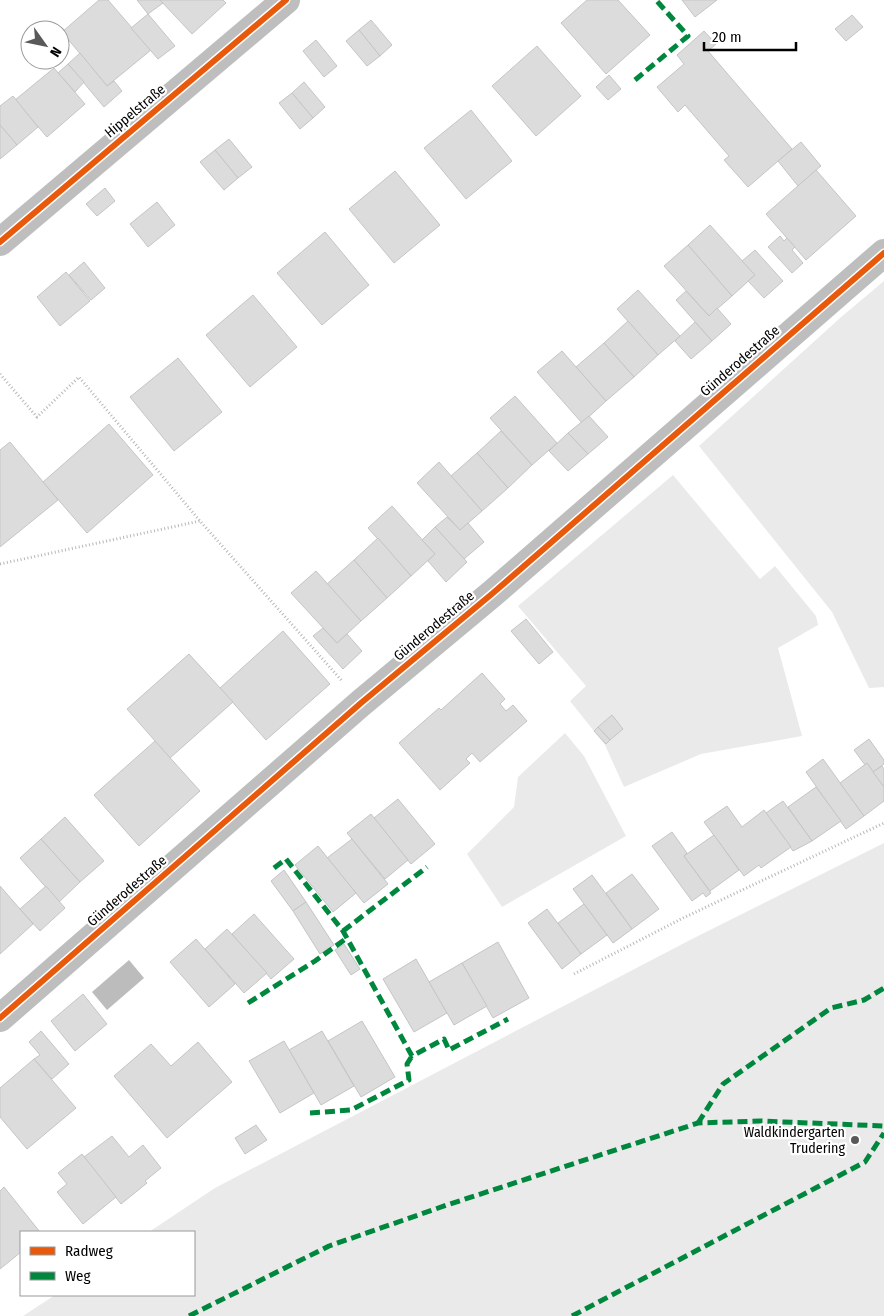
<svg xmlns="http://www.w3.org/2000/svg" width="884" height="1316" font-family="'Fira Sans Condensed',sans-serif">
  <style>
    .green { fill: #eaeaea }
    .water { fill: #bcbcbc }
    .building { fill: #dcdcdc; stroke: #c5c5c5 }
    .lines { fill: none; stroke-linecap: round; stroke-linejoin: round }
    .path { stroke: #b8b8b8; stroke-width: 3; stroke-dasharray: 1 2.5; stroke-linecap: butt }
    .minor { stroke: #bebebe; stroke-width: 28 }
    .quiet { stroke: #00873e; stroke-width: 5; stroke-dasharray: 10 5; stroke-linecap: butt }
    .cycleway-casing { stroke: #fff; stroke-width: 9 }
    .cycleway { stroke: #e8590c; stroke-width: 6 }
    .poi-dot { fill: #595959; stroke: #fff; stroke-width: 2 }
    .labels { text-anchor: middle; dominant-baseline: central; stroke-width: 4.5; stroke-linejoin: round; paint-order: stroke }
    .street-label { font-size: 14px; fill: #000; stroke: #fff }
    .poi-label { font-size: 14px; fill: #000; stroke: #fff; text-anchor: end }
  </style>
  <rect width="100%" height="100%" fill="#fff"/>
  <g class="green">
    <path d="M884,281V687L869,688L832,612L699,446L840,318Z"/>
    <path d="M673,475L760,579L775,566L816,616L818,625L778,648L802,736L701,754L624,787L605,745L570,701L586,686L518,606Z"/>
    <path d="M565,733L584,756L626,836L502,907L467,854L514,807L518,777Z"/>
    <path d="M884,843V1316H23L55,1295H194V1232H149L215,1188L692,939Z"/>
  </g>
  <path class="water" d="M129,960L144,978L107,1010L92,992Z"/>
  <g class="building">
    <path d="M99,0H108L151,50L107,86L62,32Z"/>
    <path d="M137,0H160L163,3L148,14Z"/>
    <path d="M160,0H223L226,3L192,34Z"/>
    <path d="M587,0H618L650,35L606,74L561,23Z"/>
    <path d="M682,0H717L695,17Z"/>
    <path d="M148,14L175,46L158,59L131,28Z"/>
    <path d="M852,15L863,27L846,41L835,29Z"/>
    <path d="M371,20L392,45L380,56L359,30Z"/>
    <path d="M359,30L380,56L367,66L346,41Z"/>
    <path d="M704,31L716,44L708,51L792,149L748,187L724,160L729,156L685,105L678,112L657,87L684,64L677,55Z"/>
    <path d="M316,40L337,66L324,77L303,51Z"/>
    <path d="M537,46L581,96L536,136L492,86Z"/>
    <path d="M80,53L107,86L114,81L122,91L104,107L68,64Z"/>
    <path d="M68,64L84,82L75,92L58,73Z"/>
    <path d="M54,68L85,104L47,137L15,100Z"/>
    <path d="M609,75L621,89L608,100L596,87Z"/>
    <path d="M304,82L325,107L313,118L292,93Z"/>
    <path d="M292,93L313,118L300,129L279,103Z"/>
    <path d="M13,96L38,127L17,145L0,125V106Z"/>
    <path d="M471,110L512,161L466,199L424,148Z"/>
    <path d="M0,125L17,145L0,159Z"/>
    <path d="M229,139L252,167L238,178L215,150Z"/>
    <path d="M801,142L821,166L798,186L778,161Z"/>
    <path d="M215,150L238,178L224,190L200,162Z"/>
    <path d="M816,170L856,216L806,260L766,214Z"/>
    <path d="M395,171L440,225L394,263L349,209Z"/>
    <path d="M105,188L115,201L97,216L86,204Z"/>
    <path d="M157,202L175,225L148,247L130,224Z"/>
    <path d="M710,225L755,275L732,296L688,245Z"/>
    <path d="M325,232L369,285L322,325L277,273Z"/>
    <path d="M780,236L784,241L787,238L795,247L792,250L803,263L792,273L768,247Z"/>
    <path d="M688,245L732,296L709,316L664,266Z"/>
    <path d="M755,250L783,281L764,298L748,281L755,275L742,261Z"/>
    <path d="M84,262L105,288L91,300L69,275Z"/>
    <path d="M66,272L90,301L60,326L37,297Z"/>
    <path d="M638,290L680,336L658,355L617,309Z"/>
    <path d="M686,291L709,316L717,308L731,324L712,341L676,300Z"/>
    <path d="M253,295L297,347L250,387L206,335Z"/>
    <path d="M628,321L658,355L634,377L604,343Z"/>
    <path d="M695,322L712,341L691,359L675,341Z"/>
    <path d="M604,343L634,377L606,401L576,367Z"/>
    <path d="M562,351L606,401L582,423L537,372Z"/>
    <path d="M178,358L222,412L174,451L130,397Z"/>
    <path d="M515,396L557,443L532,465L490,418Z"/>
    <path d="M589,416L608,437L588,454L568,433Z"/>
    <path d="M109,424L153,475L87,533L43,482Z"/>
    <path d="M501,431L532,465L508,488L477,453Z"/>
    <path d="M568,433L588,454L568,471L549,451Z"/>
    <path d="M10,442L58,500L0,547V450Z"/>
    <path d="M477,453L508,488L482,511L451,476Z"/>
    <path d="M439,462L482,511L460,530L417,483Z"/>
    <path d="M392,506L435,554L411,576L368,528Z"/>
    <path d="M447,517L460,530L468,523L484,542L464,559L435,527Z"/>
    <path d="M435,527L467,562L446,582L428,561L435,554L422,540Z"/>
    <path d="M378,538L411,576L387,598L354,560Z"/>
    <path d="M354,560L387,598L361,621L327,584Z"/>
    <path d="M316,571L361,621L337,643L291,593Z"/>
    <path d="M526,619L553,652L539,664L511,631Z"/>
    <path d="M323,628L337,643L347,634L362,651L343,669L313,636Z"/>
    <path d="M283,631L330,684L266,740L220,688Z"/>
    <path d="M189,654L233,702L170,758L127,709Z"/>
    <path d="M482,673L505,699L500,704L506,711L513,705L527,721L480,762L472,753L466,759L470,763L440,790L399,743L439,708L441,710Z"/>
    <path d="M612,715L623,729L610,740L598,727Z"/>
    <path d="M598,727L610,740L606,744L594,731Z"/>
    <path d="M869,739L884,760V764L873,772L867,763L865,765L854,750Z"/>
    <path d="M155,741L200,791L139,846L94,795Z"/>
    <path d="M823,759L864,816L846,829L806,772Z"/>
    <path d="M867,763L884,787V801L864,816L840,783Z"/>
    <path d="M882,766L884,769V787L873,772Z"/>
    <path d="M816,787L841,821L812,841L788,807Z"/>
    <path d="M398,799L435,844L411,864L374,818Z"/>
    <path d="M783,801L812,841L793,851L766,813Z"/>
    <path d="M727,806L742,827L764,810L791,847L761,868L759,865L744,876L704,822Z"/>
    <path d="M371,814L408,860L385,879L347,833Z"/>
    <path d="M65,817L104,861L80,882L41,839Z"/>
    <path d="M672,832L687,853L684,856L711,893L706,897L703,893L692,901L652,846Z"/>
    <path d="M714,835L739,870L710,891L684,856Z"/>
    <path d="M41,839L80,882L59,902L20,858Z"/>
    <path d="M352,839L388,884L364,903L327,858Z"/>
    <path d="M318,846L356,893L333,912L295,865Z"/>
    <path d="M284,870L306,902L293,911L271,881Z"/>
    <path d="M632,874L659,909L632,929L606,893Z"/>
    <path d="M592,875L632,929L613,943L573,889Z"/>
    <path d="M0,886L33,924L0,954Z"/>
    <path d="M46,886L65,908L40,931L20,909Z"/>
    <path d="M306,902L334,945L320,954L293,911Z"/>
    <path d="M584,904L607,935L581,954L558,923Z"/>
    <path d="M547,909L581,954L562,969L528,923Z"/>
    <path d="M254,914L294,959L271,979L232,934Z"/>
    <path d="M227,929L267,973L244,993L205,949Z"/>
    <path d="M196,939L235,984L209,1007L170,962Z"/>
    <path d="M498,942L529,998L493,1018L462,963Z"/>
    <path d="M344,944L360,969L351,975L335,950Z"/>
    <path d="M416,959L447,1013L414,1032L383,979Z"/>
    <path d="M462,963L487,1006L454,1025L429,982Z"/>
    <path d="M83,994L107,1024L75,1051L51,1021Z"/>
    <path d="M362,1021L395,1077L361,1097L328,1041Z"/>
    <path d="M41,1031L69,1064L52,1079L34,1059L40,1055L29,1042Z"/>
    <path d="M322,1031L354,1086L321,1105L289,1050Z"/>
    <path d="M284,1041L314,1093L280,1113L249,1061Z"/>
    <path d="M198,1042L232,1082L167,1138L114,1076L151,1044L171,1066Z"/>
    <path d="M34,1059L76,1108L27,1149L0,1117V1088Z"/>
    <path d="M256,1125L267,1140L245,1154L235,1138Z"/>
    <path d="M112,1136L129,1157L143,1145L161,1168L145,1181L147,1183L121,1204L84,1157Z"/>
    <path d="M82,1154L116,1197L83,1224L57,1192L67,1184L58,1173Z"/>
    <path d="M4,1187L40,1232H21V1252L0,1269V1191Z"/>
  </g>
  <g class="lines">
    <g class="path">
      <path d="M0,374L37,417L79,377L200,521L343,682"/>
      <path d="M0,564L200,521"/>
      <path d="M574,974L683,918L884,823"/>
    </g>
    <g class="minor">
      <path d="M0,242L286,0"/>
      <path d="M0,1018L361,703L493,593L884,253"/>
    </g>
    <g class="quiet">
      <path d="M635,80L688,36L656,0"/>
      <path d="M274,868L286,859L343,931L412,1056L444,1039L449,1050L508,1019"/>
      <path d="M343,931L427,867"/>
      <path d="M248,1003L315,961L347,938"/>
      <path d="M310,1113L351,1110L409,1080L407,1064L412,1056"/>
      <path d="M698,1123L723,1084L831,1008L864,1000L884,988"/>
      <path d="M189,1316L329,1246L447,1205L698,1123L760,1121L884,1126"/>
      <path d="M572,1316L865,1162L884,1133"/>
    </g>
    <defs>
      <g id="cycleway">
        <path d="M0,242L286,0"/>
        <path d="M0,1018L361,703L493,593L884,253"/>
      </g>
    </defs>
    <use href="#cycleway" class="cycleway-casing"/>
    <use href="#cycleway" class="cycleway"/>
  </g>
  <circle class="poi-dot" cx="855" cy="1140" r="5"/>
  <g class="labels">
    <g class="street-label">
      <text transform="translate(135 111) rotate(-40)">Hippelstraße</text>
      <text transform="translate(740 361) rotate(-41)">Günderodestraße</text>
      <text transform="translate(434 626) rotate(-40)">Günderodestraße</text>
      <text transform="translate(127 891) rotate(-41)">Günderodestraße</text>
    </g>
    <g class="poi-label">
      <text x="845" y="1132">Waldkindergarten<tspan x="845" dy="16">Trudering</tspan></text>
    </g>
  </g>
  <rect x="20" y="1231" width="175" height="65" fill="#ffffff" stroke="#999999"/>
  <rect x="30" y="1247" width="25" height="8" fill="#e8590c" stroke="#999999"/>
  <text x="65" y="1256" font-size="15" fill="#000000">Radweg</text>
  <rect x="30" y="1272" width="25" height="8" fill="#00873e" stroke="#999999"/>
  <text x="65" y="1281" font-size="15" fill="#000000">Weg</text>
  <g transform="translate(45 45) rotate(123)"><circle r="24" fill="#ffffff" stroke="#999999"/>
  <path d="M0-4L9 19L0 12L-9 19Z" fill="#595959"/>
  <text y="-8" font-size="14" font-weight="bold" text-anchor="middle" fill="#000000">N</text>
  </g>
  <path d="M704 42v8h92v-8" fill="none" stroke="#000000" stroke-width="2.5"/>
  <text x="712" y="42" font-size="15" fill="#000000" stroke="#ffffff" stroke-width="4" paint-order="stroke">20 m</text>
</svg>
